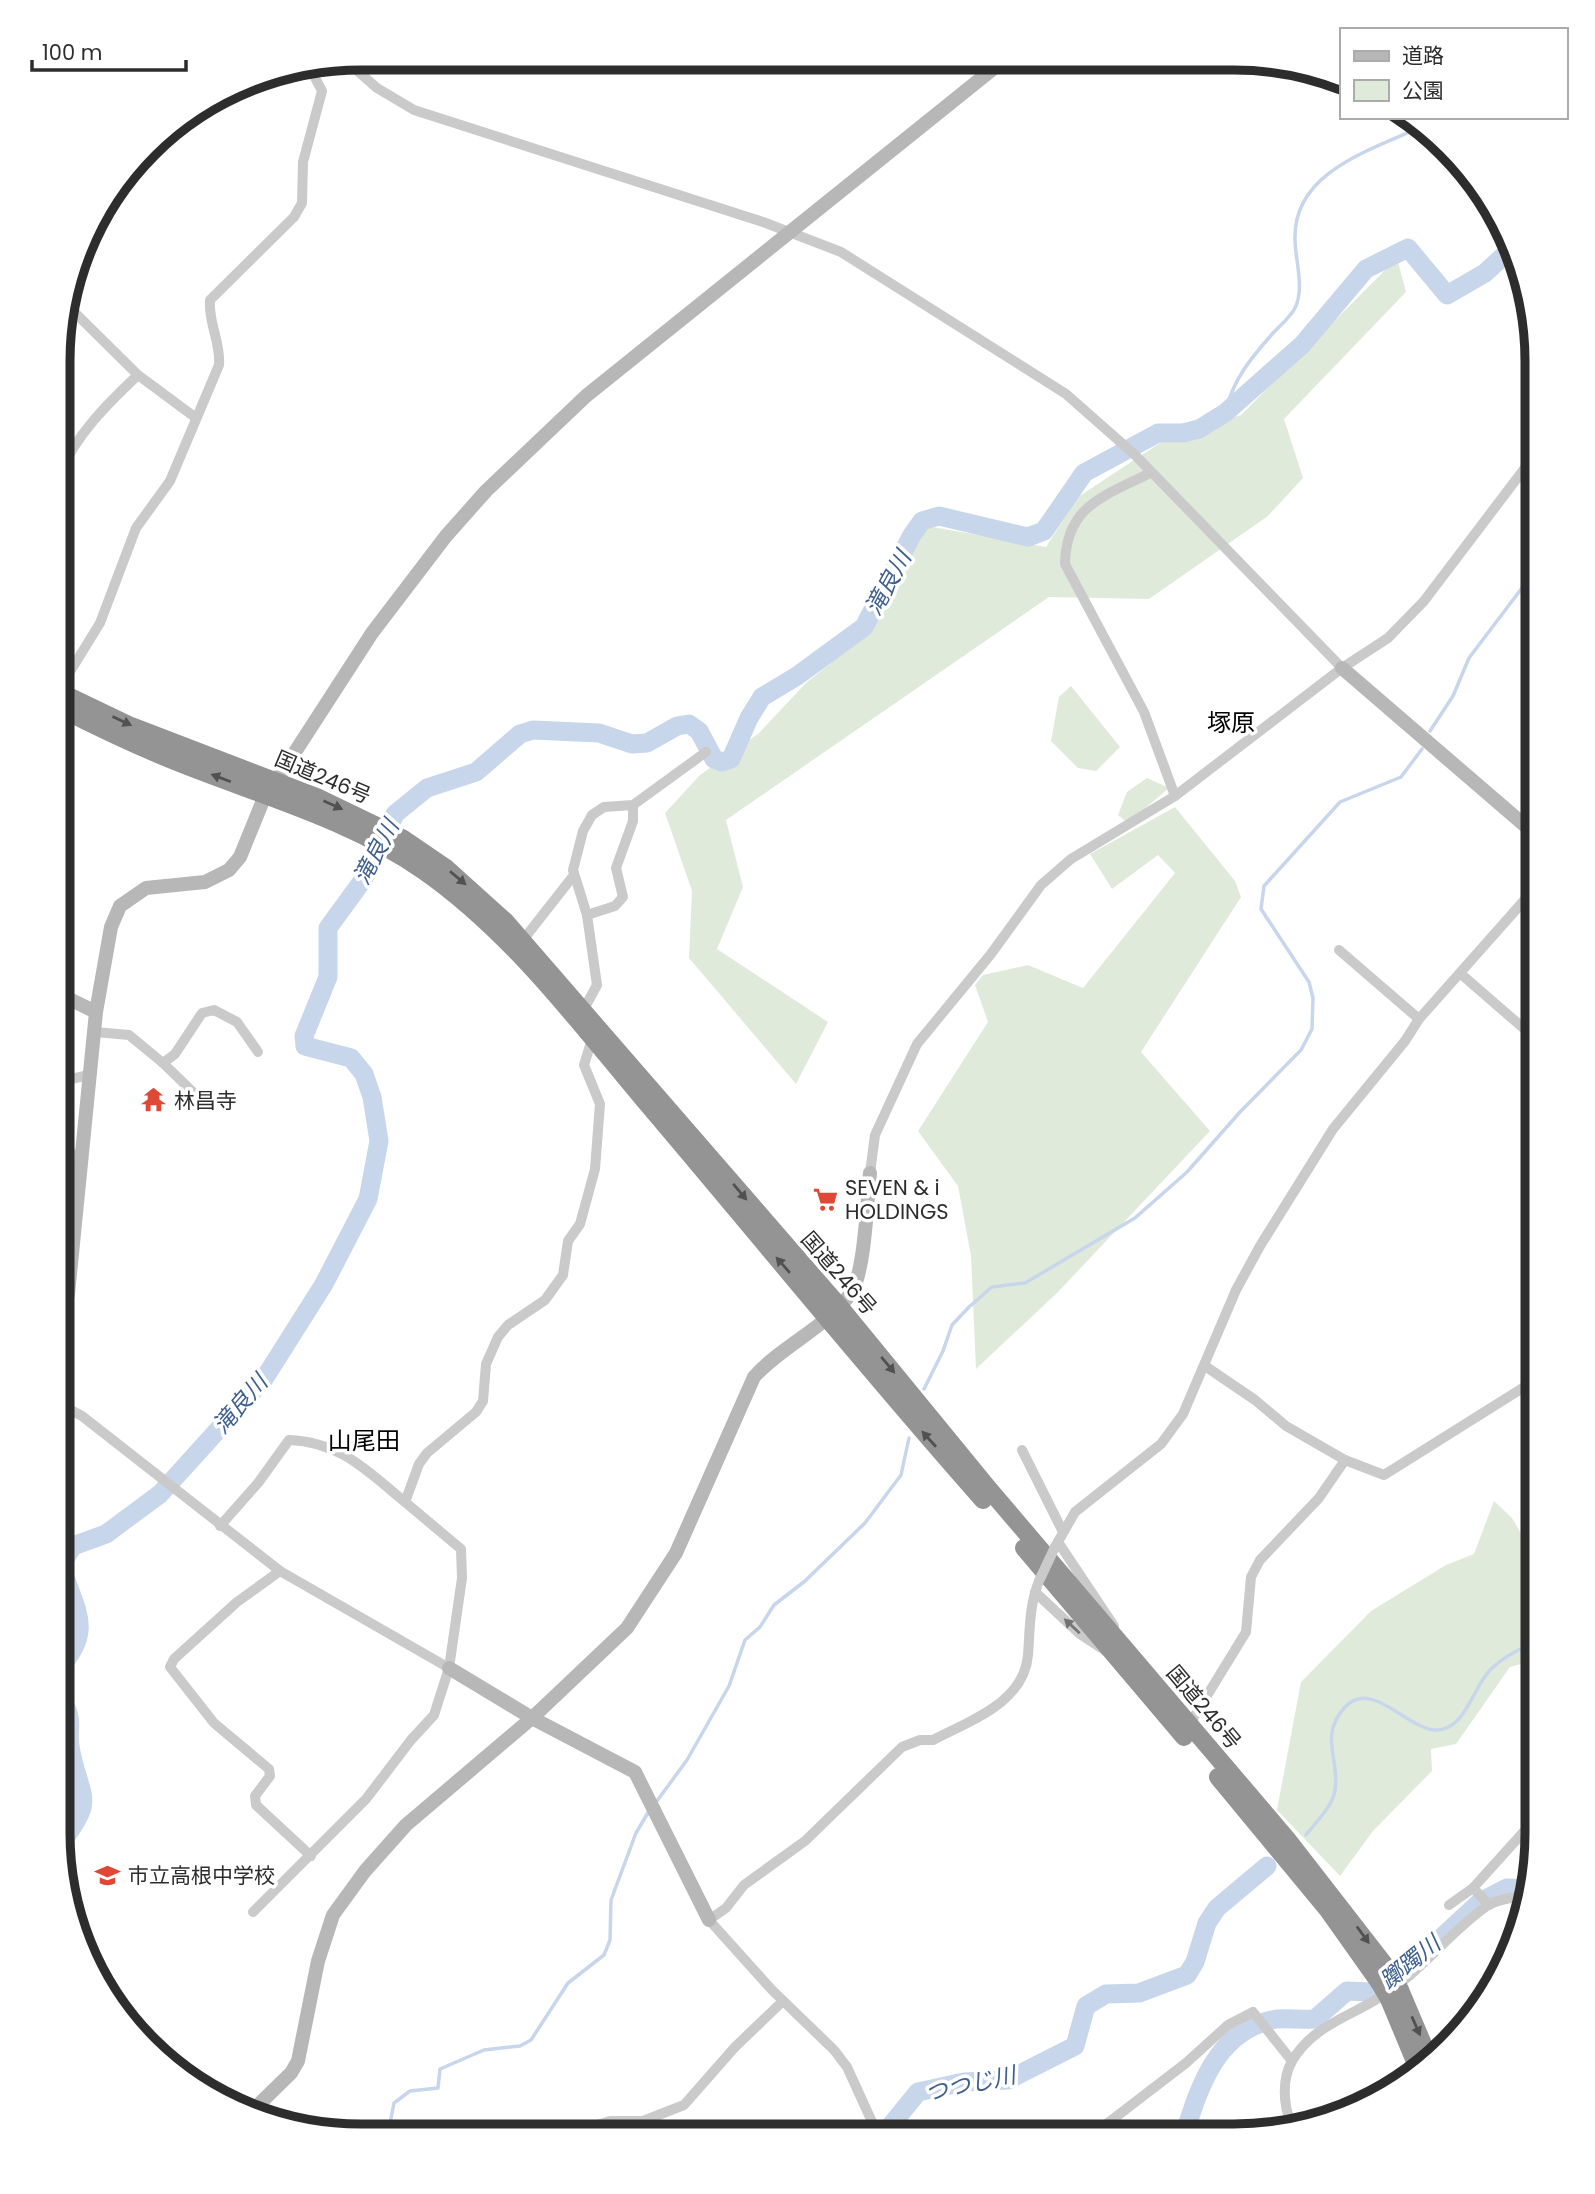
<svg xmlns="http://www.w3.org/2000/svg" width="1595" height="2194" font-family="Poppins,'Noto Sans JP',sans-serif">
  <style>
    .green { fill: #e0eadb }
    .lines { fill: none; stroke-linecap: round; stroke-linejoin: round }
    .stream { stroke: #c7d6ea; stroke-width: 3.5 }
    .river { stroke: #c7d6ea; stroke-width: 19 }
    .street { stroke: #cacaca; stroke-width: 10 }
    .secondary { stroke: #b7b7b7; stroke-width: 14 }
    .highway { stroke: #949494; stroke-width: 18 }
    .street-bridge { stroke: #cacaca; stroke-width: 10 }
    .highway-bridge { stroke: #949494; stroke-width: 18 }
    .oneway { fill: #515151 }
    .oneway2 { fill: #747474 }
    .labels { text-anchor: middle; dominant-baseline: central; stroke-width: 7; stroke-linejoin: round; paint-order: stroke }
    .street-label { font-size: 21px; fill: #2d2d2d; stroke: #fff }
    .poi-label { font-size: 21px; fill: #2d2d2d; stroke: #fff; text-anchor: start }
    .water-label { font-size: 23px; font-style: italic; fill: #3e5f8c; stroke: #fff }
    .quarter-label { font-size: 24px; fill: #000; stroke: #fff }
    .rim { fill: none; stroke: #2d2d2d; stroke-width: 9 }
  </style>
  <rect width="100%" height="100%" fill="#fff"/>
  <g class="green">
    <path d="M1397,258L1406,292L1284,419L1303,478L1268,516L1149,599L1049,597L726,820L743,887L717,949L828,1022L796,1084L689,958L692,891L665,813L700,775L758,734L806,683L868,633L927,526L1046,547L1078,497L1175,433L1241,415Z"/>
    <path d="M1071,686L1120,747L1096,771L1078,768L1051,741L1059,697Z"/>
    <path d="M1147,778L1169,788L1128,823L1118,815L1127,792Z"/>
    <path d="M1175,807L1235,881L1241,897L1141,1052L1210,1131L1058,1292L976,1369L971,1256L958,1186L918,1131L988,1022L975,985L983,975L1028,965L1083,988L1175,873L1158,855L1112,889L1090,854Z"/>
    <path d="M1494,1501L1512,1518L1526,1542L1537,1525V1660L1510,1667L1456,1744L1431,1749L1432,1771L1373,1831L1340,1876L1277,1810L1301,1682L1371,1611L1446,1565L1474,1554Z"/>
    <path d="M64,1713C64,1726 63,1739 65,1752C71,1795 87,1795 58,1836V1724Z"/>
  </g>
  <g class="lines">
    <g class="stream">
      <path d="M1225,413C1233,379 1251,358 1274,332C1281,325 1291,316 1295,308C1305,288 1295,260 1295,239C1293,171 1374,149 1423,126"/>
      <path d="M1430,731L1453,696L1469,658L1537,568"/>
      <path d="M924,1389L943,1351L952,1325L969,1307L992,1287L1025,1283L1135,1218L1187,1172L1240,1112L1301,1050L1312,1029L1313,998L1309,982L1261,909L1264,886L1340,802L1401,777L1422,749"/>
      <path d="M654,1805L687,1760L729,1686L745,1640L760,1627L774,1605L805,1581L865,1523L901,1475L909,1438"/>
      <path d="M1306,1835C1316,1822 1333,1806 1335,1790C1340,1759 1319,1737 1344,1708C1371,1677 1408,1730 1436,1730C1466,1730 1473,1686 1491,1669C1504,1656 1521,1649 1537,1640"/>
      <path d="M388,2134L394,2103L410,2091L438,2088L440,2069L484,2050L520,2046L531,2040L568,1983L604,1955L610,1940L611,1900L636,1833L649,1811"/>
    </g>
    <g class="river">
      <path d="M58,1669C96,1630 74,1609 61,1565L73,1546L106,1534L160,1494L264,1379L324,1284L368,1199L379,1141L372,1097L364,1074L351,1058L305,1046L304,1036L328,977V928L363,880L395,814L427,788L476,772L520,734L533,730L599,733L632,744L647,743L677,726L689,724L699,731L714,759L722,762L731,759L749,718L762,697L797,676L864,627L912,535L922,521L939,516L1028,537L1044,531L1084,473L1158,433H1183L1199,429L1225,413L1302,345L1366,269L1408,248L1447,295L1485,273L1511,249"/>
      <path d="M58,1694C78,1724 65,1724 71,1752C81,1801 96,1798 60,1844"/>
      <path d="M883,2135L918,2092L964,2082L1008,2080L1075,2046L1086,2006L1106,1994L1139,1993L1187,1975L1195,1962L1207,1923L1217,1908L1267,1866"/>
      <path d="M1184,2136C1199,2087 1217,2029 1277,2019C1289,2018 1303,2020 1315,2019L1347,1991L1371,1992L1414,1963L1480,1902L1507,1888L1529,1889"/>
    </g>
    <g class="street">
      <path d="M345,60L377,88L414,110L763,222L841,252L1066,394L1134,454L1342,668"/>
      <path d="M66,304L138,375L196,418"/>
      <path d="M60,473C76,435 108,403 138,375"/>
      <path d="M1150,473C1105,496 1066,505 1065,564L1144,712L1175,796"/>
      <path d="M60,688L100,623L136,528L170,481L219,365C221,342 208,323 210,300L294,217L302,203L303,162L322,91L309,66"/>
      <path d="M587,915L615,906L623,897L616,868L633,821V805"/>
      <path d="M523,940L574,875"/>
      <path d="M1339,950L1419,1019"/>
      <path d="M1461,974L1537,1040"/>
      <path d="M584,1009L597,985L587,915L573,870L583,831L592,815L604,807L633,805L706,752"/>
      <path d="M95,1032L129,1035L163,1063L175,1054L202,1013L214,1010L237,1022L258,1052"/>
      <path d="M163,1063L199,1098"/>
      <path d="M59,1087L66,1080L89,1075"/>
      <path d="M59,1154L83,1155"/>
      <path d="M870,1173L875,1135L917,1044L991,954L1041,885L1071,859L1175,796L1342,668L1388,638L1424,601L1537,452"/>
      <path d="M1205,1366L1255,1400L1286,1426L1345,1460L1384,1475L1537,1379"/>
      <path d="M59,1404L82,1416L280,1571L449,1668"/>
      <path d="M1022,1450L1063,1532"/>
      <path d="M220,1526L258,1483L289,1440C341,1442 367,1471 405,1502"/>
      <path d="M1058,1542L1114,1626"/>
      <path d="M1055,1547L1075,1512L1161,1444L1183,1414L1236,1290L1260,1246L1333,1129L1405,1041L1419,1019L1537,886"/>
      <path d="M280,1571L237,1602L174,1659L170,1667L214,1723L269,1769L270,1776L255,1796L256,1805L311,1856"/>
      <path d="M1035,1592L1080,1634L1106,1651"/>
      <path d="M1189,1725L1246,1632L1251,1577L1260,1560L1319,1498L1345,1460"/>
      <path d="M1473,1888L1489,1905"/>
      <path d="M1449,1905L1473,1888L1537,1817"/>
      <path d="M253,1912L366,1799L411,1740L434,1715L449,1668L462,1578L461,1549L405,1502L419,1464L427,1453L476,1412L483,1401L486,1364L498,1337L508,1325L545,1300L563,1275L568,1241L580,1224L595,1169L600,1104L584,1065L592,1039"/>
      <path d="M1291,2123C1283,2104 1282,2079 1292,2061C1312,2027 1346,2018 1377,1999C1419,1975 1448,1933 1487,1906C1498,1899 1516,1897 1528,1895"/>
      <path d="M570,2134L610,2121H643L684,2105L735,2047L783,2001"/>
      <path d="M878,2135L847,2067L834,2050L772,1990L709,1920L726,1908L744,1885L805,1841L902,1747L920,1740H933C969,1721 1024,1703 1028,1655C1030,1629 1029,1606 1039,1581"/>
      <path d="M1091,2136L1186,2063L1228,2025L1253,2012L1292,2061"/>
    </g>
    <g class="secondary">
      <path d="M1342,668L1537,836"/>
      <path d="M59,994L96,1012"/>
      <path d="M59,1335L68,1294L96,1012L111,927L120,906L146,888L205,882L229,870L240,857L262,803L372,633L446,536L486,491L586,396L1004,60"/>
      <path d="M449,1668L532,1718L635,1772L709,1920"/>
      <path d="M249,2114L291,2073L298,2061L318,1961L333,1915L365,1871L406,1825L532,1718L627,1628L676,1553L754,1377C781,1346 831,1325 852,1291C865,1270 867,1200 870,1173"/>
    </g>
    <g class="highway">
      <path d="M60,692L131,726L319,798L402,838L446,868L505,921L839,1306L988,1488L1287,1839L1391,1973"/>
      <path d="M60,708C95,726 131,743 167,758C254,794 346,817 424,871C511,932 576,1019 644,1100C757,1233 867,1369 983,1500"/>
      <path d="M1024,1548L1184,1737"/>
      <path d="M1218,1777L1328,1910L1379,1982"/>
      <path d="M1400,1990L1431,2063"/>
      <path d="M1389,1999L1419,2071"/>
    </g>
    <path class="street-bridge" d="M1039,1581L1055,1547"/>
    <g class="highway-bridge">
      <path d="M1391,1973L1400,1990"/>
      <path d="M1379,1982L1389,1999"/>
    </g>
  </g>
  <defs><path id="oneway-solid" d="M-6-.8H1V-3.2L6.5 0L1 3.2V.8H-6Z" transform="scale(1.75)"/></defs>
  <g class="oneway">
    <use href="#oneway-solid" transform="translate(122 721) rotate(25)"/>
    <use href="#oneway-solid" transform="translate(221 778) rotate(-159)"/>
    <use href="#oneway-solid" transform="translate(333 805) rotate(24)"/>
    <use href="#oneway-solid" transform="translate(458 878) rotate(40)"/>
    <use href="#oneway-solid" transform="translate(740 1192) rotate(50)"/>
    <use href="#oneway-solid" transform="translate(783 1265) rotate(-131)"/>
    <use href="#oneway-solid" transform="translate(888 1365) rotate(50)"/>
    <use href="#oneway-solid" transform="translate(929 1439) rotate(-132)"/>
    <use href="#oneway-solid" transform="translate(1363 1935) rotate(54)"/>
    <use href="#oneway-solid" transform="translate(1416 2026) rotate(66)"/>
  </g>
  <use class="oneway2" href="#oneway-solid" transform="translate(1072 1626) rotate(-137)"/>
  <defs>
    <symbol id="temple-bare" viewBox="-9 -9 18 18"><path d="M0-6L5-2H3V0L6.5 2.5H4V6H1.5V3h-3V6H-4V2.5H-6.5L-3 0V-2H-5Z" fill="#df4834" stroke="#fff" stroke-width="2.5" paint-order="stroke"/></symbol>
    <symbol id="supermarket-bare" viewBox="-9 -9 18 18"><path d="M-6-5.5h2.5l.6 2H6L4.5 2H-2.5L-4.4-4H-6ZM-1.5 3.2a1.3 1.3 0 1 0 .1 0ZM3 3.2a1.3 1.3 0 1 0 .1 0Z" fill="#df4834" stroke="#fff" stroke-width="2.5" paint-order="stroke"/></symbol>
    <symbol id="school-bare" viewBox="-9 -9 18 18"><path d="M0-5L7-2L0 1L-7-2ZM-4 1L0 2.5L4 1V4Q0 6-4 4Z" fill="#df4834" stroke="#fff" stroke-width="2.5" paint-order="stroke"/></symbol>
  </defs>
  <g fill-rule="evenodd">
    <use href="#temple-bare" x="136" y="1082" width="35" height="35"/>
    <use href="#supermarket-bare" x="808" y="1182" width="35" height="35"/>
    <use href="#school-bare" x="90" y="1858" width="35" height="35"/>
  </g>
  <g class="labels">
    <g class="street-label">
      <text transform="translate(323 777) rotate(23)">国道246号</text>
      <text transform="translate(839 1273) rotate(49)">国道246号</text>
      <text transform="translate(1204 1707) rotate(50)">国道246号</text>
    </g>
    <g class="poi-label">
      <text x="174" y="1100">林昌寺</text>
      <text x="845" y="1187">SEVEN &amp; i<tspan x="845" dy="24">HOLDINGS</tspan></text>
      <text x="128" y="1875">市立高根中学校</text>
    </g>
    <g class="water-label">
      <text transform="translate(888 583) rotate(-61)">滝良川</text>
      <text transform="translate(376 852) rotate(-62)">滝良川</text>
      <text transform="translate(240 1404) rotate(-49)">滝良川</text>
      <text transform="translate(1410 1962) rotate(-39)">躑躅川</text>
      <text transform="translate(970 2084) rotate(-12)">つつじ川</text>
    </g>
    <g class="quarter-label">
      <text x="1231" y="722">塚原</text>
      <text x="364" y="1440">山尾田</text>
    </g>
  </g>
  <path d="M0 0H1595V2194H0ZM361 70H1234A291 291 0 0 1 1525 361V1833A291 291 0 0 1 1234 2124H361A291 291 0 0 1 70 1833V361A291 291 0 0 1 361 70Z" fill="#fff" fill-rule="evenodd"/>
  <path class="rim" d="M361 70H1234A291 291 0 0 1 1525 361V1833A291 291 0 0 1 1234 2124H361A291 291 0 0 1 70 1833V361A291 291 0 0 1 361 70Z"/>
  <rect x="1340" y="28" width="228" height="91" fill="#ffffff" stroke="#ababab" stroke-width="2"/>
  <rect x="1354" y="51" width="35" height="10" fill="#b7b7b7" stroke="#ababab" stroke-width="2"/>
  <text x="1402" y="63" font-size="21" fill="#2d2d2d">道路</text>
  <rect x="1354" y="80" width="35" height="21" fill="#e0eadb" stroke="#ababab" stroke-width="2"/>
  <text x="1402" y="98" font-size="21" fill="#2d2d2d">公園</text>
  <path d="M32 60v10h154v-10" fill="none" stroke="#2d2d2d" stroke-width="3.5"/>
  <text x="42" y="60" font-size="21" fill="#2d2d2d" stroke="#ffffff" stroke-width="5" paint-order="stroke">100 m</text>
</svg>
